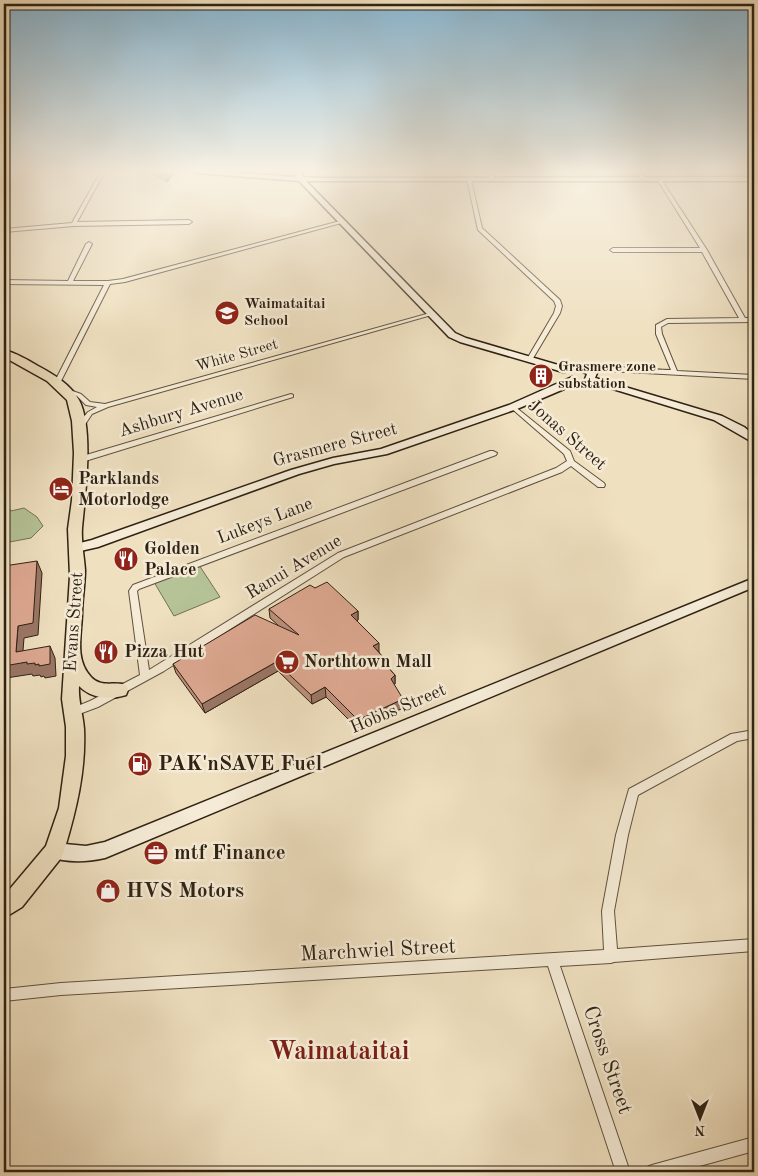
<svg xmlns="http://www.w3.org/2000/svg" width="758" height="1176" font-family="'Old Standard TT',serif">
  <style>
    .green { fill: #b5c396; stroke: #727254 }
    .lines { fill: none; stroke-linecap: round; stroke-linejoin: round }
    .street-casing { stroke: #5f523e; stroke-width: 2 }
    .secondary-casing { stroke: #2f2213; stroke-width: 3 }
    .highway-casing { stroke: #2f2213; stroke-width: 3 }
    .street { fill: #f5ebd6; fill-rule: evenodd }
    .secondary { fill: #f5ebd6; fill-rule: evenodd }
    .highway { fill: #efe0c0; fill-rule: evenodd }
    .wall { fill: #be907d; stroke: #2f2213 }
    .shaded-wall { fill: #9b7666; stroke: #2f2213 }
    .building { fill: #dda891; stroke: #2f2213 }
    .labels { text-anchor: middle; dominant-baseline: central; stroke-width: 5; stroke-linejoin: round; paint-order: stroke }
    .far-poi-label { font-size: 15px; font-weight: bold; fill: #2f2213; stroke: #f5ebd6; text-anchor: start }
    .far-street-label { font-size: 15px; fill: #2f2213; stroke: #f5ebd6 }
    .street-label { font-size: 18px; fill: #2f2213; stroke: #f5ebd6 }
    .poi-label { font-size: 18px; font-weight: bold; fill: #2f2213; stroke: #f5ebd6; text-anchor: start }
    .near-poi-label { font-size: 21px; font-weight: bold; fill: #2f2213; stroke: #f5ebd6; text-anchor: start }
    .near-street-label { font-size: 21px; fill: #2f2213; stroke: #f5ebd6 }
    .near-district-label { font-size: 26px; font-weight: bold; fill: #7a1f14; stroke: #f5ebd6 }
  </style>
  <rect width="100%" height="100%" fill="#efe0c0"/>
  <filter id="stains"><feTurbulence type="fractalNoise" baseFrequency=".004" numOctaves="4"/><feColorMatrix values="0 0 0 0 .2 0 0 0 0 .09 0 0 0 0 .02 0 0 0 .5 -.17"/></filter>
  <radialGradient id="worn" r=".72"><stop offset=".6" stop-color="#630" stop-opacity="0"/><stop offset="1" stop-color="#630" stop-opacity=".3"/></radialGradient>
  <g class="green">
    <path d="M4,504H6L11,511L24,508L37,517L43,526L31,538L4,543Z"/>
    <path d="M199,565L220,597L174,616L154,582Z"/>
  </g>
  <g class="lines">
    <defs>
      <g id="street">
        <path d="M101,171H105L77,222L189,220L192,222L189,224L74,226L4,232V229L72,223Z"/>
        <path d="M488,171H492L494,181L490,180Z"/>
        <path d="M637,171H641L646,180H642Z"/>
        <path d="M746,171H750L754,175V179Z"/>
        <path d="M657,178L661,179L707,250L745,318H754V322L668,323L661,327L662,334L677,371L754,375V379L608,371L590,372L587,370C599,363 654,370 671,370L656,334V325L667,319L739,318L702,252H613L610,250L613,248H700L657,179Z"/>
        <path d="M467,179L471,180L482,228L560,300L562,306L560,313L532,360L530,361L527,359L554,313L556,306L554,301L478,230Z"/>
        <path d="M340,221L345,222L125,282L110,284L60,383L57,385L54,383L104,285L4,284V280L68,281L86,244L89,242L92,244L73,281H108L123,279Z"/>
        <path d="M430,313L435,314L108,407L92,414L82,429H79L75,427L88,412L97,407L86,405L77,396L62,390L65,388L67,389L81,394L90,402L105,404Z"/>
        <path d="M291,394L293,395V397L82,462H76L75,460L76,458Z"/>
        <path d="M513,405L570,451L574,461L604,483L605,485L604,487H598L571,466L562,472L344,557L164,671L98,707L74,716L70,715L69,712L70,709L90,701L140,675L129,591L133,585L490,451H493L497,453L496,455L139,589L137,591L149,670L338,553L556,468L567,461L564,454L511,408L510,407Z"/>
        <path d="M754,730V738L737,741L638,795L628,835L614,911L617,949L754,939V951L614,962L611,963L560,966L630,1172H616L548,966L61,995L4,1001V989L61,983L604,950L602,911L616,835L629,789L731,734Z"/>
        <path d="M754,1137V1151L678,1172H645L647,1167L652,1165Z"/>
      </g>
      <g id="secondary">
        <path d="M194,171H215L295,177V171H301L303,177L322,178L754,177V181H306L455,333L466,338L565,367C577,363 588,364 597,373L595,378L722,416L744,427L754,435V443L714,420L587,381L585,379L587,374L579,370L563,372L460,342L449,337L299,181L197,173Z"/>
        <path d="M572,377L577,380L564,389L517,409L387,454L334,464L299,474L98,547L76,552L70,548L72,545L92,540L291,470L333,458L381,449L509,405Z"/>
        <path d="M754,578V587L105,858C87,862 66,863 48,856L46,851L48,846L54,843L86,846L105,842Z"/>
      </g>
      <path id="highway" d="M4,350C16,353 28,360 38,366C53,374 70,384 79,400C94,428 85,496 82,528C81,542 84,556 85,570C85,585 82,600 82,615C81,637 75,660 91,677C101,688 113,681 126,685L128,690L126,695C110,700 92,699 79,686C78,701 83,714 84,729C86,771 76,811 64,851L61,858L22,907L4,918V896L46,846L59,808L66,756V727L62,699L70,576L68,529L72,500L74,453L72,421L67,400L47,381L4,357Z"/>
    </defs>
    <use href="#street" class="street-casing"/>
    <use href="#secondary" class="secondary-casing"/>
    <use href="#highway" class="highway-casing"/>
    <use href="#street" class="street"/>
    <use href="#secondary" class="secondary"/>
    <use href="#highway" class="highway"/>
  </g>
  <g class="wall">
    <path d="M148,171H173L174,173L167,182Z"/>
    <path d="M315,588L358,611V620L357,621L379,652L384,663L395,675V684L394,685L403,708L358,729L326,697L312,704L278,671L205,713L176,673L173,664L279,626L270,618L269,609Z"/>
  </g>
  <g class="shaded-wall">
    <path d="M168,171H173L174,173L167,182L165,174Z"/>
    <path d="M37,561L42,573L38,635L24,638L22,663L50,646L55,658L56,676L45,678L44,676L41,677L40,675L33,676L32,674L6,678L4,674V666L16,652L18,626Z"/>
    <path d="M358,611V620L352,625L351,615Z"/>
    <path d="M379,643V652L373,646Z"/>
    <path d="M276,662L278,671L205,713L202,704Z"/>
    <path d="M395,675V684L391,688V679Z"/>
    <path d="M325,687L326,697L312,704L311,695Z"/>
    <path d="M403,699V708L358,729V720Z"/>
  </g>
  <g class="building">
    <path d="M159,171H168L165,174Z"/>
    <path d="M37,561L33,623L18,626L16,652L50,646V664L39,666V664L35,665V663L27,664V662L4,666V566Z"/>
    <path d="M327,582L358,611L351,615L379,643L373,646L384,658L382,661L395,675L391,679L403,699L358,720L325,687L311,695L276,662L202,704L173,664L255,615L299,635L269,609L310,585L315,588Z"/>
  </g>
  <linearGradient id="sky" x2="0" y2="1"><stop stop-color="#89b8d4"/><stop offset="0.51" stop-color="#f8f1e3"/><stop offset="1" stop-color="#f8f1e3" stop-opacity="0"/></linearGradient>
  <rect width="758" height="335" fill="url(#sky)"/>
  <defs>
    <symbol id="school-disc" viewBox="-11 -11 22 22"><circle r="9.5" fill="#8f2418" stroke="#f5ebd6"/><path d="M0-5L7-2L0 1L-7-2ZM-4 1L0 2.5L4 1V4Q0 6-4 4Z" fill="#fff"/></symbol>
    <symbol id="building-disc" viewBox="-11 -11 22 22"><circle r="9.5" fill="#8f2418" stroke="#f5ebd6"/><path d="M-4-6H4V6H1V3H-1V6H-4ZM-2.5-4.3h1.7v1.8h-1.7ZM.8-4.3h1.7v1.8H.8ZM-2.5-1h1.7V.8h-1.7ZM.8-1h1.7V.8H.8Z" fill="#fff"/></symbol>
    <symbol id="hotel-disc" viewBox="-11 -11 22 22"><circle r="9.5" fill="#8f2418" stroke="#f5ebd6"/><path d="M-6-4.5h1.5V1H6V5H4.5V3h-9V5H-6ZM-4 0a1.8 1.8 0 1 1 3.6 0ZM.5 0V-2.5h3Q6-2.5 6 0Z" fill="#fff"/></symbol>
    <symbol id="restaurant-disc" viewBox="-11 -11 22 22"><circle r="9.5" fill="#8f2418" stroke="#f5ebd6"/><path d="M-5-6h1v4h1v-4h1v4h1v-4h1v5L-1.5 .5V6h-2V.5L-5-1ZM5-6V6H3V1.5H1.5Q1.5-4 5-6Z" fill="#fff"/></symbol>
    <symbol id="supermarket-disc" viewBox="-11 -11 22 22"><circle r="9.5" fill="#8f2418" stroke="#f5ebd6"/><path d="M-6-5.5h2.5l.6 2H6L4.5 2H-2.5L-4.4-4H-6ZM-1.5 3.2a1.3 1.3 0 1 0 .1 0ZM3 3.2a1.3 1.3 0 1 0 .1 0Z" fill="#fff"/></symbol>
    <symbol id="fuel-disc" viewBox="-11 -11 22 22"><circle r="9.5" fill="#8f2418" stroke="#f5ebd6"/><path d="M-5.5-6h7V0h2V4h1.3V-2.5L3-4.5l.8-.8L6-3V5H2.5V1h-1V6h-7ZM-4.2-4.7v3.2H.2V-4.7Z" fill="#fff"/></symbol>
    <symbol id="office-disc" viewBox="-11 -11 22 22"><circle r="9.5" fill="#8f2418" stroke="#f5ebd6"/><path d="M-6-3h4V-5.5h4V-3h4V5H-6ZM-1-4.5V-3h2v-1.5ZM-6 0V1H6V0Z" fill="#fff"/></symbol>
    <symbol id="shop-disc" viewBox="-11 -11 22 22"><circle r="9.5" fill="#8f2418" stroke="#f5ebd6"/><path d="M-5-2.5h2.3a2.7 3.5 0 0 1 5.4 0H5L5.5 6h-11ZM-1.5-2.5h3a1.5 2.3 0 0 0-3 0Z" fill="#fff"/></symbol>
  </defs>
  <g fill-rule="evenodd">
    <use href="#school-disc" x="213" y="299" width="28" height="28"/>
    <use href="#building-disc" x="527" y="362" width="28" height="28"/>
    <use href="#hotel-disc" x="47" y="475" width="28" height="28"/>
    <use href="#restaurant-disc" x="112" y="545" width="28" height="28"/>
    <use href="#restaurant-disc" x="92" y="638" width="28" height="28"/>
    <use href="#supermarket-disc" x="273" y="648" width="28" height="28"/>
    <use href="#fuel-disc" x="126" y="750" width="28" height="28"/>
    <use href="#office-disc" x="142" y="839" width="28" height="28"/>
    <use href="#shop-disc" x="94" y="877" width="28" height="28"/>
  </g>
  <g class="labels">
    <g class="far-poi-label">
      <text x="244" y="304">Waimataitai<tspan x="244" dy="17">School</tspan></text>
      <text x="558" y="367">Grasmere zone<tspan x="558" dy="17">substation</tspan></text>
    </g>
    <g class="far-street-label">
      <text transform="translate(237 356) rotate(-16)">White Street</text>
    </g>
    <g class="street-label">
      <text transform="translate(181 413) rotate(-17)">Ashbury Avenue</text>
      <text transform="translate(567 435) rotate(41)">Jonas Street</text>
      <text transform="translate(335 445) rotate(-15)">Grasmere Street</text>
      <text transform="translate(265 521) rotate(-21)">Lukeys Lane</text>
      <text transform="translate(294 567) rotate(-31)">Ranui Avenue</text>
      <text transform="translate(74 622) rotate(-86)">Evans Street</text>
      <text transform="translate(398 709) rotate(-23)">Hobbs Street</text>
    </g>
    <g class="poi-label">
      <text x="78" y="479">Parklands<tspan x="78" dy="21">Motorlodge</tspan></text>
      <text x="144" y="549">Golden<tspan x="144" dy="21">Palace</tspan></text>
      <text x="124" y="652">Pizza Hut</text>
      <text x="304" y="662">Northtown Mall</text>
    </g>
    <g class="near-poi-label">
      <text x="158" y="764">PAK'nSAVE Fuel</text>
      <text x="174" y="853">mtf Finance</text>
      <text x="126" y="891">HVS Motors</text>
    </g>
    <g class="near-street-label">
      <text transform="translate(378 951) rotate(-3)">Marchwiel Street</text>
      <text transform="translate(607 1060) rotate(71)">Cross Street</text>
    </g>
    <g class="near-district-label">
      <text x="339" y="1052">Waimataitai</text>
    </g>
  </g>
  <rect width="758" height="1176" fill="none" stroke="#efe0c0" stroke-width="20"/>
  <rect x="5" y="5" width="748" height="1166" fill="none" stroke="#2f2213" stroke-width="2.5"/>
  <rect x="10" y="10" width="738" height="1156" fill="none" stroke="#2f2213"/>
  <g transform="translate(700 1118) rotate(180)" stroke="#f5ebd6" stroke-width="4" paint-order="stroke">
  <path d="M0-4L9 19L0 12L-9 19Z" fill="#2f2213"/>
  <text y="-8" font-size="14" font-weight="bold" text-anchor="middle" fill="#2f2213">N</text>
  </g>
  <rect width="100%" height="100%" filter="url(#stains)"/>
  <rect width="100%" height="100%" fill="url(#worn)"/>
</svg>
